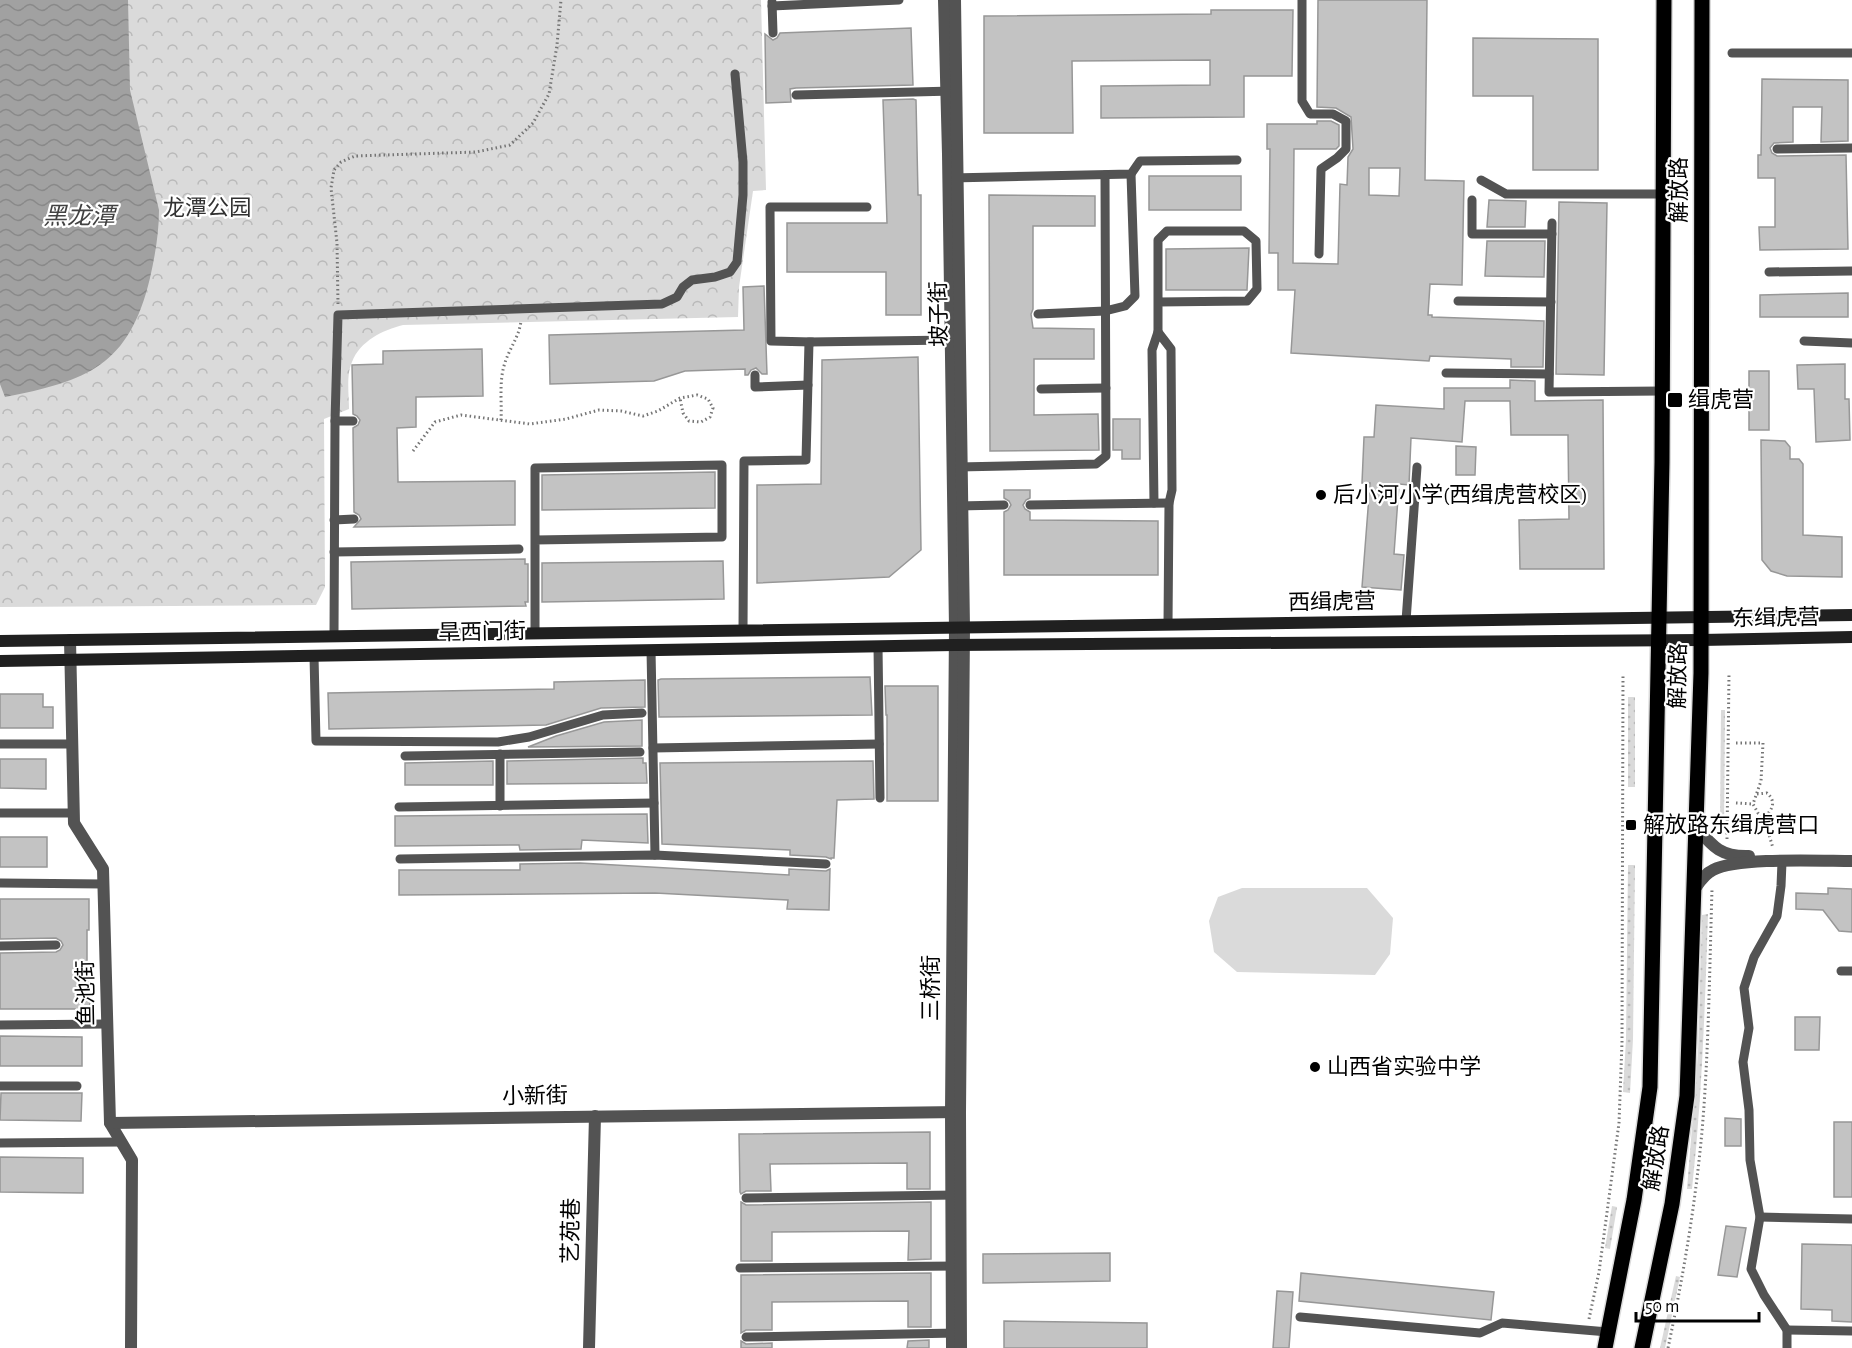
<svg xmlns="http://www.w3.org/2000/svg" width="1852" height="1348" font-family="'Alegreya Sans','Noto Sans SC',sans-serif">
  <style>
    .grass { fill: url(#grass-dots) }
    .forest { fill: url(#forest-crowns) }
    .pitch { fill: #dadada }
    .water { fill: url(#water-waves) }
    .building { fill: #c3c3c3; stroke: #979797; stroke-width: 1.5; fill-rule: evenodd }
    .lines { fill: none; stroke-linecap: round; stroke-linejoin: round }
    .primary-casing { stroke: #dbdbdb; stroke-width: 18 }
    .path { stroke: #757575; stroke-width: 3; stroke-dasharray: 1.5 3; stroke-linecap: butt }
    .service { stroke: #535353; stroke-width: 9 }
    .minor { stroke: #535353; stroke-width: 12 }
    .tertiary { stroke: #535353; stroke-width: 12 }
    .secondary { stroke: #202020; stroke-width: 12 }
    .primary { stroke: #000; stroke-width: 15 }
    .poi-dot { fill: #000; stroke: #fff; stroke-width: 2 }
    .labels { text-anchor: middle; dominant-baseline: central; stroke-width: 4.5; stroke-linejoin: round; paint-order: stroke }
    .street-label { font-size: 22px; fill: #000; stroke: #fff }
    .park-label { font-size: 22px; fill: #313131; stroke: #fff }
    .poi-label { font-size: 22px; fill: #000; stroke: #fff; text-anchor: start }
    .water-label { font-size: 24px; font-style: italic; fill: #424242; stroke: #fff }
  </style>
  <defs>
    <pattern id="grass-dots" width="8" height="8" patternUnits="userSpaceOnUse" patternTransform="scale(1.5)"><rect width="8" height="8" fill="#dadada"/><path d="M2 2h.1M6 6h.1" fill="none" stroke="#b9b9b9" stroke-width="1.8" stroke-linecap="round"/></pattern>
    <pattern id="forest-crowns" width="20" height="18" patternUnits="userSpaceOnUse" patternTransform="scale(1.5)"><rect width="20" height="18" fill="#dadada"/><path d="M2 6a3 3 0 1 1 6 0M12 15a3 3 0 1 1 6 0" fill="none" stroke="#b9b9b9"/></pattern>
    <pattern id="water-waves" width="16" height="10" patternUnits="userSpaceOnUse" patternTransform="scale(1.5)"><rect width="16" height="10" fill="#a1a1a1"/><path d="M0 5q4-4 8 0t8 0" fill="none" stroke="#898989"/></pattern>
  </defs>
  <rect width="100%" height="100%" fill="#fff"/>
  <g class="grass">
    <rect x="1628" y="697" width="7" height="90"/>
    <path d="M1721,710H1725L1724,828H1720Z"/>
    <path d="M1628,865H1635L1633,1039L1630,1093L1623,1092L1626,1039Z"/>
    <path d="M1708,914C1705,1006 1702,1098 1692,1189H1687L1698,1053L1702,915Z"/>
    <path d="M1612,1206L1617,1207L1610,1249L1605,1248Z"/>
    <path d="M1676,1276L1680,1277L1665,1348H1660Z"/>
  </g>
  <path class="forest" d="M0,0H761L766,190L753,191L739,287L738,317L403,325C383,330 360,341 352,362C346,375 349,395 349,409L324,419L325,587L316,605L0,607Z"/>
  <path class="pitch" d="M1242,888H1367L1393,918L1390,954L1375,975L1237,972L1214,952L1209,921L1218,897Z"/>
  <path class="water" d="M0,0H128L130,90L159,210C159,233 155,256 150,278C129,366 87,381 5,397L0,384Z"/>
  <g class="building">
    <path d="M1318,0H1427L1425,180L1464,181L1462,285L1430,284L1428,315H1432V317L1544,321L1543,367H1511V359L1430,356L1429,361L1291,353L1295,290H1278V253H1269L1270,149H1267V124H1317V121H1331L1339,125V146L1336,149H1294L1293,263L1338,264L1340,184L1347,185L1348,157L1353,149L1351,117L1336,108L1317,107ZM1369,168H1400L1399,196L1369,195Z"/>
    <path d="M1211,10H1293L1292,76H1244V117L1101,118V86L1210,85V60L1072,61L1073,133H984V16L1211,14Z"/>
    <path d="M911,28L913,85L796,88L790,89L791,102L766,103L765,34L773,40L777,38L780,33Z"/>
    <path d="M1473,38L1598,39V170H1533V96H1473Z"/>
    <path d="M1762,79L1848,80V141L1821,142L1822,107H1793V142L1774,143L1770,148L1772,153L1777,156L1846,155L1848,249L1760,250L1759,227H1775V178H1758V155H1761Z"/>
    <path d="M913,99L916,100L918,195H921V315H886V272H787V223H887L883,100Z"/>
    <rect x="1149" y="176" width="92" height="34"/>
    <path d="M989,195L1095,196V226H1033V309L1031,314L1033,328L1094,329V359H1034V415L1098,414L1099,450L990,451Z"/>
    <path d="M1489,200L1526,201L1525,227H1487Z"/>
    <path d="M1559,202L1607,203L1604,375L1556,374Z"/>
    <path d="M1487,241H1545L1544,277L1485,276Z"/>
    <path d="M1249,248L1247,290H1166V249Z"/>
    <path d="M764,286L767,374H762L756,368L751,370L748,375H745V369L685,371L654,381L550,384L549,335L744,330L743,287Z"/>
    <path d="M1848,293V317H1760V295Z"/>
    <path d="M482,349L483,396L416,397V427L397,428L398,482L515,481V525L354,527L361,519L359,515L354,512L353,428L358,425L360,420L357,416L353,414L352,365L383,364V351Z"/>
    <path d="M918,357L921,550L889,577L757,583V485L821,484L822,360Z"/>
    <path d="M1845,364V399H1849L1850,440L1816,442L1814,389H1798L1797,365Z"/>
    <rect x="1749" y="371" width="20" height="59"/>
    <path d="M1510,380L1535,381V401L1603,400L1604,569H1520L1519,520L1569,519L1568,435H1511L1510,401H1465L1462,442L1411,438L1409,485L1399,484L1394,554L1404,555L1401,590L1362,587L1370,483H1362L1364,437H1374L1376,405L1444,409V388H1510Z"/>
    <path d="M1113,419H1140V459H1122V450H1113Z"/>
    <path d="M1761,440L1785,441L1790,447V459H1799L1803,464V535L1842,537V577L1787,576L1771,571L1762,560Z"/>
    <path d="M1456,446L1476,447L1475,475H1456Z"/>
    <path d="M715,472V508L542,510V475Z"/>
    <path d="M1004,490H1030V498L1026,500L1023,505L1025,509L1030,512V520L1158,521V575H1004V512L1008,510L1011,505L1009,501L1004,498Z"/>
    <path d="M525,559V564H528V602H525L526,606L352,609L351,562Z"/>
    <path d="M723,561L724,599L542,602V563Z"/>
    <path d="M870,677L872,715L659,717L658,680L661,679Z"/>
    <path d="M645,680V707L601,708L546,725L329,729L328,693L554,689V682Z"/>
    <path d="M885,686H938V801H887V715H886Z"/>
    <path d="M0,694H43V707H53V728H0Z"/>
    <path d="M642,720V746L528,747L556,736L604,722Z"/>
    <path d="M643,758V763H646L647,783L507,784V761Z"/>
    <path d="M0,759H46V789L0,788Z"/>
    <path d="M493,761V785H405V763Z"/>
    <path d="M873,761L874,799L837,800L834,858H831V859L826,857L790,855V850L662,844L660,763Z"/>
    <path d="M647,814L648,843L582,840L581,849L520,850L519,845L395,846V816Z"/>
    <rect x="0" y="837" width="47" height="30"/>
    <path d="M580,863L789,875V869L826,871L830,869L829,910L787,909L788,900L655,893L399,895V870H520V864Z"/>
    <path d="M1828,888L1852,889V932L1839,931L1823,910L1796,909V893L1828,894Z"/>
    <path d="M0,899H89V930H87V982H90V1009H0V953L56,952L60,950L63,945L61,941L56,938L0,939Z"/>
    <path d="M1795,1017H1820L1819,1050H1795Z"/>
    <path d="M0,1036L82,1037V1066H0Z"/>
    <path d="M1,1093H82L81,1121L0,1120Z"/>
    <path d="M1725,1118L1741,1119V1146H1725Z"/>
    <rect x="1834" y="1122" width="18" height="75"/>
    <path d="M930,1132V1189H907V1163L770,1164L771,1191H746L741,1194L740,1192L739,1134Z"/>
    <path d="M0,1157L83,1158V1193L0,1192Z"/>
    <path d="M741,1202L746,1205L931,1202V1259L908,1260L909,1231L772,1232V1261H741Z"/>
    <path d="M1726,1226L1746,1228L1737,1277L1718,1275Z"/>
    <path d="M1802,1244L1852,1245V1322L1832,1321V1310L1801,1309Z"/>
    <path d="M1110,1253V1281L983,1283V1254Z"/>
    <path d="M931,1273V1327H908V1301L772,1302V1330H746L741,1333V1275Z"/>
    <path d="M1301,1273L1494,1292L1491,1320L1299,1301Z"/>
    <path d="M1277,1291L1293,1292L1289,1348H1273Z"/>
    <path d="M1004,1321L1147,1323V1348H1004Z"/>
    <path d="M929,1340V1348H907L908,1341Z"/>
    <path d="M741,1341L746,1344L772,1343V1348H741Z"/>
  </g>
  <g class="lines">
    <defs>
      <g id="primary">
        <path d="M1605,1348L1634,1200L1650,1087L1662,462L1664,0"/>
        <path d="M1642,1348L1672,1204L1687,1096L1701,673L1702,0"/>
      </g>
    </defs>
    <use href="#primary" class="primary-casing"/>
    <g class="path">
      <path d="M338,304L337,243L331,188L334,170L341,162L355,156L476,152L510,145L533,123L549,94L557,45L561,0"/>
      <path d="M501,420C502,403 499,383 504,366C508,350 519,338 521,321"/>
      <path d="M413,451L435,422L461,415L530,424L566,419L599,410L621,411L643,416L658,411L680,398L697,395L708,399L713,408L710,417L701,422L689,421L683,413L680,398"/>
      <path d="M1736,743H1763L1761,781L1753,804L1758,813L1764,818L1773,848"/>
      <path d="M1757,794L1767,793C1777,802 1772,810 1764,818"/>
      <path d="M1736,803L1753,804"/>
      <path d="M1727,839L1729,673"/>
      <path d="M1589,1319L1599,1272L1619,1123L1622,1042L1623,675"/>
      <path d="M1668,1348C1686,1263 1700,1177 1705,1090C1709,1023 1710,956 1712,889"/>
    </g>
    <g class="service">
      <path d="M1302,0V101L1310,114H1333L1346,121V149L1337,158L1321,169L1319,254"/>
      <path d="M772,2L773,33"/>
      <path d="M772,6L899,0"/>
      <path d="M1732,53H1852"/>
      <path d="M796,95L953,91"/>
      <path d="M1777,149L1852,148"/>
      <path d="M951,178L1131,174L1140,161L1237,160"/>
      <path d="M1481,180L1506,194H1663"/>
      <path d="M1472,200V234H1552"/>
      <path d="M1552,223L1549,392L1662,391"/>
      <path d="M1769,272L1852,271"/>
      <path d="M1458,301L1551,302"/>
      <path d="M1158,302L1247,301L1257,289L1256,241L1244,231H1167L1158,240V332"/>
      <path d="M1038,314L1105,311L1125,306L1135,296L1131,174"/>
      <path d="M1804,341L1852,343"/>
      <path d="M812,342L771,341L770,207H867"/>
      <path d="M1446,373L1549,374"/>
      <path d="M755,375V387L808,385"/>
      <path d="M1041,389L1106,388"/>
      <path d="M335,421L338,315L662,304L677,297L683,287L692,280L715,277L730,272L737,262L743,195V162L735,74"/>
      <path d="M958,467L1096,464L1106,456L1105,175"/>
      <path d="M1154,503L1152,350L1158,332L1171,349L1172,490L1169,503L1168,625"/>
      <path d="M1030,505L1169,503"/>
      <path d="M958,506L1004,505"/>
      <path d="M334,520L354,519"/>
      <path d="M535,540L722,537V465L535,468V633"/>
      <path d="M334,552L519,549"/>
      <path d="M1406,621L1417,467"/>
      <path d="M743,631L744,461L806,460L809,342L951,340"/>
      <path d="M334,636L335,421H353"/>
      <path d="M878,646L880,798"/>
      <path d="M651,650L655,855"/>
      <path d="M314,656L316,741L498,742L529,737L603,715L642,713"/>
      <path d="M0,744H72"/>
      <path d="M653,748L879,744"/>
      <path d="M405,756L640,752"/>
      <path d="M500,806V754"/>
      <path d="M399,807L654,803"/>
      <path d="M0,813H74"/>
      <path d="M400,859L655,855L826,864"/>
      <path d="M1782,862L1781,886L1777,916L1754,957L1744,988L1749,1028L1743,1062L1749,1110L1750,1160L1760,1217L1751,1269L1764,1295L1787,1330V1348"/>
      <path d="M0,883L104,884"/>
      <path d="M0,946L56,945"/>
      <path d="M1841,971H1852"/>
      <path d="M0,1025L107,1024"/>
      <path d="M0,1086H77"/>
      <path d="M0,1143L121,1142"/>
      <path d="M746,1198L956,1195"/>
      <path d="M1760,1217L1852,1219"/>
      <path d="M740,1268L957,1266"/>
      <path d="M1300,1317L1480,1333L1502,1323L1608,1332"/>
      <path d="M1787,1330L1852,1331"/>
      <path d="M746,1337L957,1333"/>
    </g>
    <g class="minor">
      <path d="M70,640L74,823L103,869L110,1123L132,1160L131,1348"/>
      <path d="M1696,827C1713,847 1721,857 1749,856"/>
      <path d="M1694,890C1699,883 1704,874 1713,870C1737,857 1821,861 1852,861"/>
      <path d="M110,1123L960,1112"/>
      <path d="M589,1348L595,1116"/>
    </g>
    <g class="tertiary">
      <path d="M944,0L948,154L955,628L951,1112L952,1348"/>
      <path d="M955,0L964,628L960,1112L961,1348"/>
    </g>
    <g class="secondary">
      <path d="M0,641L1852,615"/>
      <path d="M0,661L954,645L1701,640L1852,637"/>
    </g>
    <use href="#primary" class="primary"/>
  </g>
  <g class="poi-dot">
    <rect x="1667" y="392" width="16" height="16" rx="3"/>
    <circle cx="1321" cy="495" r="6"/>
    <rect x="1625" y="819" width="12" height="12" rx="3"/>
    <circle cx="1315" cy="1067" r="6"/>
  </g>
  <g class="labels">
    <g class="street-label">
      <text transform="translate(1679 190) rotate(-90)">解放路</text>
      <text transform="translate(939 314) rotate(-91)">坡子街</text>
      <text transform="translate(1332 602) rotate(-1)">西缉虎营</text>
      <text transform="translate(1776 618) rotate(-1)">东缉虎营</text>
      <text transform="translate(482 632) rotate(-1)">旱西门街</text>
      <text transform="translate(1678 676) rotate(-89)">解放路</text>
      <text transform="translate(931 988) rotate(-90)">三桥街</text>
      <text transform="translate(86 993) rotate(-91)">鱼池街</text>
      <text transform="translate(535 1096) rotate(-1)">小新街</text>
      <text transform="translate(1656 1158) rotate(-81)">解放路</text>
      <text transform="translate(571 1231) rotate(-89)">艺苑巷</text>
    </g>
    <g class="park-label">
      <text x="207" y="208">龙潭公园</text>
    </g>
    <g class="poi-label">
      <text x="1688" y="400">缉虎营</text>
      <text x="1333" y="495">后小河小学(西缉虎营校区)</text>
      <text x="1643" y="825">解放路东缉虎营口</text>
      <text x="1327" y="1067">山西省实验中学</text>
    </g>
    <g class="water-label">
      <text x="79" y="217">黑龙潭</text>
    </g>
  </g>
  <path d="M1636 1312v9h123v-9" fill="none" stroke="#000000" stroke-width="3"/>
  <text x="1645" y="1312" font-size="18" fill="#000000" stroke="#ffffff" stroke-width="4.5" paint-order="stroke">50 m</text>
</svg>
